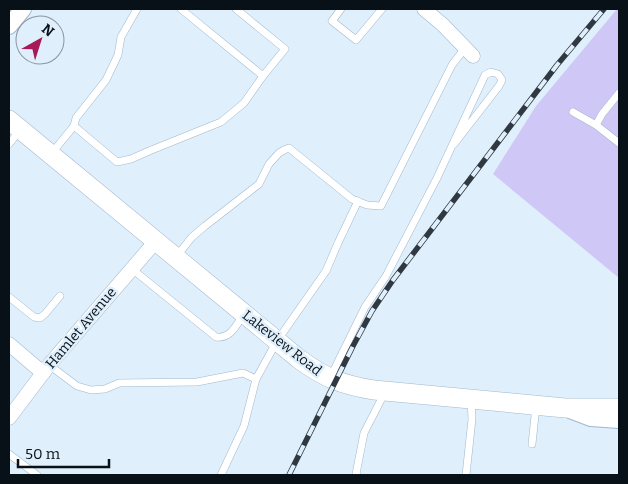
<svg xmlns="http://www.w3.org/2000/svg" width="628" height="484" font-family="Bitter,serif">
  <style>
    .green { fill: #cfc8f6 }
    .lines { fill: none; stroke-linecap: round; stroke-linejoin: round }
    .service-casing { stroke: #a1b8cd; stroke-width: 8 }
    .minor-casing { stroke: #a1b8cd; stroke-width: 15 }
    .tertiary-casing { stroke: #a1b8cd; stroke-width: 18 }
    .secondary-casing { stroke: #a1b8cd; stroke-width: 20 }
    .service { stroke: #fff; stroke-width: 7 }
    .minor { stroke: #fff; stroke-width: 14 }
    .tertiary { stroke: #fff; stroke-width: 16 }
    .secondary { stroke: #fff; stroke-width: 19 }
    .rail-casing { stroke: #303941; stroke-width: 5.5 }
    .rail { stroke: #e0effc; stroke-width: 4; stroke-dasharray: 11; stroke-linecap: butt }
    .labels { text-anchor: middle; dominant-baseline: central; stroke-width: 5; stroke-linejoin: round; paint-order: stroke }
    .street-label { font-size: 14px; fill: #091118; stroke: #e0effc }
  </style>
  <rect width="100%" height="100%" fill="#e0effc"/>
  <path class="green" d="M617,9H619V278L493,174L536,106Z"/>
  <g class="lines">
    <defs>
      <g id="service">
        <path d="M181,9L263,76L285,49L236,9"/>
        <path d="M341,9L332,21L356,40L382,9"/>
        <path d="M573,112L596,125L619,143"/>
        <path d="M596,125L602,114L619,93"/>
        <path d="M74,126L117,162L131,159L149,151L221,122L244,103L263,76"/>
        <path d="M9,144L20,130"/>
        <path d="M51,154L74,126L76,118L106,80L118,55L121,37L137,9"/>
        <path d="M176,257L192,237L205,226L259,184L269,164L279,153L284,150L289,148L352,199L367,205L381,206L452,65L465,48"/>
        <path d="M132,269L216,337C231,339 236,325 244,314"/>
        <path d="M9,297L34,317L40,318L45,314L60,296"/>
        <path d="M49,365L77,386L91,390L105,389L119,383L197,382L243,373L256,379"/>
        <path d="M331,376L365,307L386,276L437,178L485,75L491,72L498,74L502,80L499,86L454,144"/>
        <path d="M532,444L536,406"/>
        <path d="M9,454L37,475"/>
        <path d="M221,475L244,426L256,379L277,341L326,271L338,243L358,201"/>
        <path d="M357,475L356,474L364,433L385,392"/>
        <path d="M466,475L472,419L471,399"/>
      </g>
      <g id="minor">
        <path d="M424,9L443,25L473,56"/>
        <path d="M9,344L43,373"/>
        <path d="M9,418L49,365L156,241"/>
      </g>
      <g id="tertiary">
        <path d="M9,26L23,9"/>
        <path d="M570,410L591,418L619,420"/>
      </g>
      <path id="secondary" d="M9,120L299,359C325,378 342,385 374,390L565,408H619"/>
    </defs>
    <use href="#service" class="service-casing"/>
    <use href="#minor" class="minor-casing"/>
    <use href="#tertiary" class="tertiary-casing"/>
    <use href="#secondary" class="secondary-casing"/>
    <use href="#service" class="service"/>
    <use href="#minor" class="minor"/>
    <use href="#tertiary" class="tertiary"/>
    <use href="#secondary" class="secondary"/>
    <defs>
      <path id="rail" d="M289,475L353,346L372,311L393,280L557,65L604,9"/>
    </defs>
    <use href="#rail" class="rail-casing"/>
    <use href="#rail" class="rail"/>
  </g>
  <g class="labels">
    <g class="street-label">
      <text transform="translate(81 328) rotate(-50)">Hamlet Avenue</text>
      <text transform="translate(282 343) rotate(38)">Lakeview Road</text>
    </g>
  </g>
  <rect width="628" height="484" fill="none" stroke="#091118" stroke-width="20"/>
  <g transform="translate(40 40) rotate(39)"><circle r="24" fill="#e0effc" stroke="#8a96a1"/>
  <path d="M0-4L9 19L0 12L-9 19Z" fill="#a81957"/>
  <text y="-8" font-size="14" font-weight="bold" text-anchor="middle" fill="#091118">N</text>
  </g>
  <path d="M18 459v8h91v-8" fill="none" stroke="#091118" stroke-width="2.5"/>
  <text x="25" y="459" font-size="15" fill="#091118" stroke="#e0effc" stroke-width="4" paint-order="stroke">50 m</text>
</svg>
